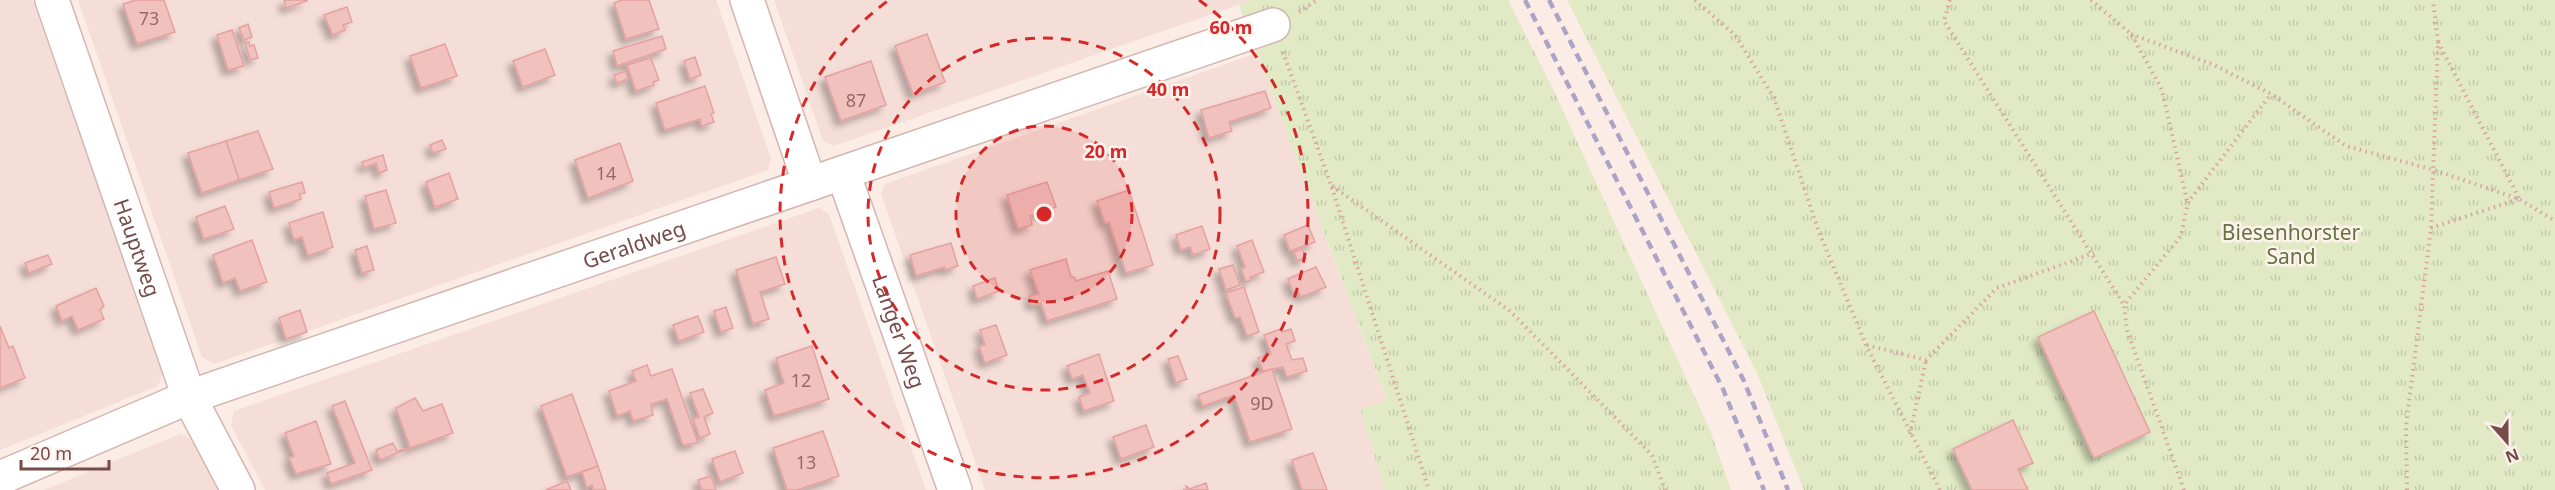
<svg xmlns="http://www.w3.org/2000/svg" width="2555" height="490" font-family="'Noto Sans',sans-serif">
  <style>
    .residential { fill: #f6ded8 }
    .grass { fill: url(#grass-tufts) }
    .building { fill: #f1c1be; stroke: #e4a19f; stroke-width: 1.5; filter: url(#shadow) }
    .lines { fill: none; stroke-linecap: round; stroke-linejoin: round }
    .street-casing { stroke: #d3b5b2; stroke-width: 36 }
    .path { stroke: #d7a4a1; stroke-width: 4; stroke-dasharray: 1.5 4.5; stroke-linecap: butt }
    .street { stroke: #fff; stroke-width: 33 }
    .rail { stroke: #aba4c6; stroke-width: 4.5; stroke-dasharray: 9 6; stroke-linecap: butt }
    .ring { fill: none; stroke: #d62828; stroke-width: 3; stroke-dasharray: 10 8 }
    .labels { text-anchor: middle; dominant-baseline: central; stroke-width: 5; stroke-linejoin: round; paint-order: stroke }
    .number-label { font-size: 18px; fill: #956968 }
    .park-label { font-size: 21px; fill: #637540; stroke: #fff2ed }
    .street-label { font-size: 21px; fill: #764c4b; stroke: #fff2ed }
    .centre { fill: #d62828; stroke: #fff2ed; stroke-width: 3 }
    .ring-label { font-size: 18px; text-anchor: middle; font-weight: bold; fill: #d62828; stroke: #fff2ed; stroke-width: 5; stroke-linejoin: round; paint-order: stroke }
  </style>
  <defs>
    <pattern id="grass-tufts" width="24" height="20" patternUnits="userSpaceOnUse" patternTransform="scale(1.5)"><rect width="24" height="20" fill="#e1eac5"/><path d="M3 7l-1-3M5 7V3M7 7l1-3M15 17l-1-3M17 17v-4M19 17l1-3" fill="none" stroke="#c4caab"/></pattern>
    <filter id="shadow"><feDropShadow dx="-5.5" dy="5.5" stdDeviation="3" flood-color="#0004"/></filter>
  </defs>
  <rect width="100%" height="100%" fill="#fcece6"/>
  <g class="residential">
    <path d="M0,0H33L163,372L158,386L0,450Z"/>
    <path d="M78,0H716L771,158L768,170L214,364L202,357Z"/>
    <path d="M774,0H1252L834,146L823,141Z"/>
    <path d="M1257,53L1387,401L1360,409L1385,490H985L881,194L885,184Z"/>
    <path d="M819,208L829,214L926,490H265L231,425L234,411Z"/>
    <path d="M180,434L192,439L218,490H44Z"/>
  </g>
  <g class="grass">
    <path d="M1252,0H1508L1553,89L1710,430L1731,490H1385L1360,409L1387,400L1239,5Z"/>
    <path d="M1567,0H2555V490H1804L1757,373Z"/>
  </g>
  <g class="building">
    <path d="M136,0H164L175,32L137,44L123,4Z"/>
    <path d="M284,0H306L307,1L286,8Z"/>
    <path d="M622,0H649L659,29L626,39L614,3Z"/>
    <path d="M347,7L352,22L343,25L345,30L333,35L324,15Z"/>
    <path d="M248,24L252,37L244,40L239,28Z"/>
    <path d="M232,30L244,66L228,70L217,35Z"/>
    <path d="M927,34L945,82L913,94L895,46Z"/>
    <path d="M662,36L666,49L617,66L613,51Z"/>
    <path d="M249,42L250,46L254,45L258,58L250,60L245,43Z"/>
    <path d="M445,44L457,76L421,88L410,56Z"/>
    <path d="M545,49L555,75L523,87L513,61Z"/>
    <path d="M695,57L701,75L690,79L684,61Z"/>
    <path d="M651,58L659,80L653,82L654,85L636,91L627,65Z"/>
    <path d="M871,61L886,105L841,121L825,77Z"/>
    <path d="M626,71L628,79L617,83L614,75Z"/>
    <path d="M705,86L714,113L711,114L714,122L702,126L700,119L665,130L656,103Z"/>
    <path d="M1265,91L1271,108L1229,122L1232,131L1209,138L1201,110Z"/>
    <path d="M258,131L273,169L239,180L226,141Z"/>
    <path d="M442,140L446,149L433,153L430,145Z"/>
    <path d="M226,141L239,180L202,193L188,153Z"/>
    <path d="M620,143L633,181L588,198L575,160Z"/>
    <path d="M383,155L387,170L379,173L376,163L364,168L362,162Z"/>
    <path d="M449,173L458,199L435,207L426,182Z"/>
    <path d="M302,182L305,193L299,194L301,199L274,208L269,192Z"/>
    <path d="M1047,182L1056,207L1030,216L1032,225L1018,229L1007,195Z"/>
    <path d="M386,190L396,223L374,229L365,196Z"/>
    <path d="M1129,190L1153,265L1126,273L1109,222L1105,223L1097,201Z"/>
    <path d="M225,206L234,229L204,239L196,217Z"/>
    <path d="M323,212L333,247L308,256L302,237L294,240L289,223Z"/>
    <path d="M1308,225L1315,242L1290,251L1284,235Z"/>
    <path d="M1202,226L1210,249L1193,255L1190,247L1181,250L1176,235Z"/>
    <path d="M252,240L267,282L240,291L235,278L223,283L213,255Z"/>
    <path d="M1252,240L1264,272L1250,277L1251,280L1246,282L1241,269L1245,267L1237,246Z"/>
    <path d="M951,243L958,266L945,270L944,267L916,276L910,255Z"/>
    <path d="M367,246L374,270L362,273L355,250Z"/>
    <path d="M1302,249L1306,258L1297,261L1294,252Z"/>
    <path d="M48,255L52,264L29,273L25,263Z"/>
    <path d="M776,257L785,284L760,292L769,319L753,324L736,270Z"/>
    <path d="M1066,259L1071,277H1074L1076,281L1108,271L1117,299L1047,321L1041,303L1032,305L1029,296L1039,294L1030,270Z"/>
    <path d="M1233,265L1240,285L1226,290L1219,269Z"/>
    <path d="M1316,267L1326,287L1301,297L1298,291L1293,292L1288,279Z"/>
    <path d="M995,278L999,291L977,299L973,286Z"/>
    <path d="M1244,287L1259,332L1247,336L1240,317L1235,318L1226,293Z"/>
    <path d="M96,288L104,306L100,310L104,319L78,330L72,316L62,321L56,306Z"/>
    <path d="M726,307L733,328L721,332L714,311Z"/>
    <path d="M300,310L307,332L286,339L279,318Z"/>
    <path d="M2094,311L2150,432L2094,458L2038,337Z"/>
    <path d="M698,316L704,332L679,341L673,325Z"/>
    <path d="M996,325L1007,355L985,363L979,346L985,345L980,330Z"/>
    <path d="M0,326L9,348L13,346L25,378L0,388Z"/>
    <path d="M1281,329L1282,332L1291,329L1295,341L1286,344L1292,360L1303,358L1307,371L1287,377L1283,367L1263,371L1258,358L1271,354L1264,335Z"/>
    <path d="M812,346L829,399L774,416L765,390L784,383L776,358Z"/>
    <path d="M1099,354L1114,401L1084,411L1079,397L1090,393L1083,375L1072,379L1067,366Z"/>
    <path d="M1178,356L1187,379L1176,383L1168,359Z"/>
    <path d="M647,365L651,376L672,369L698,443L683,445L667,399L651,404L653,415L633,421L630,411L617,416L609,391L636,381L632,371Z"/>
    <path d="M1272,369L1292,429L1250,442L1234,395L1203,406L1198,395Z"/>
    <path d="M703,389L713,413L704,417L710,434L700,438L693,419L699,417L690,393Z"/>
    <path d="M572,394L598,466L567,477L541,406Z"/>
    <path d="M415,398L423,411L442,404L453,433L410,448L396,408Z"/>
    <path d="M345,401L372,470L331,484L327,473L355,463L332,406Z"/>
    <path d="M2013,420L2033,463L2018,469L2028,490H1972L1953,449Z"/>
    <path d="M316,421L331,464L296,474L289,458L294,456L285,433Z"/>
    <path d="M1146,425L1154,447L1121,459L1113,437Z"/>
    <path d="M823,431L839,476L797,490H787L773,448Z"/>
    <path d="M393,443L397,451L410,448L380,460L376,450Z"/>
    <path d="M735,451L743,473L720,482L712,459Z"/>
    <path d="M1313,453L1327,490H1302L1292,460Z"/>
    <path d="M598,466L606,490H594L592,485L587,488L582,472Z"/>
    <path d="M711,476L716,490H702L698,480Z"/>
    <path d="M567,481L571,490H546Z"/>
    <path d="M1206,483L1208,490H1183L1187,489L1186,486L1190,489Z"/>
  </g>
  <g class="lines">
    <defs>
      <g id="street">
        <path id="s1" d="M52,0L189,397L238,490"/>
        <path d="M747,0L810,184"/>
        <path id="s2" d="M843,173L955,490"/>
        <path id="s3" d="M0,478L189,397L1273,25"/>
      </g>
    </defs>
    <use href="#street" class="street-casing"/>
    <g class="path">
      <path d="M1695,0L1735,35L1774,98L1819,232L1866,345L1940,490"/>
      <path d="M1950,0L1944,21L2124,305"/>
      <path d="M2091,0L2131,34L2162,90L2187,201"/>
      <path d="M1299,12L1317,0"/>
      <path d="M2131,34L2214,65L2271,94L2346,146L2434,170L2519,199L2555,221"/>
      <path d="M2438,42L2519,198"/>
      <path d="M1283,52L1331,185L1429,490"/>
      <path d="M1332,186L1510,311L1652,455L1665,490"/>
      <path d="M2431,228L2519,199"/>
      <path d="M1867,345L1926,360L1997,288L2094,253"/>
      <path d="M1910,434L1926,360"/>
      <path d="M2184,490L2127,330L2124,305L2181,236L2188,202L2271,94"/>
      <path d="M2407,490L2406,426L2431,228L2438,42L2433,0"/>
    </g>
    <use href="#street" class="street"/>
    <g class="rail">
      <path d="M1525,0L1723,389L1764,490"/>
      <path d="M1549,0L1744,381L1788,490"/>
    </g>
  </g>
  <circle cx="1044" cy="214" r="88" fill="#d62828" fill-opacity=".12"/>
  <g class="ring">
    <circle cx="1044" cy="214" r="88"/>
    <circle cx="1044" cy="214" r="176"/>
    <path d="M1199 0A264 264 0 1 1 889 0"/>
  </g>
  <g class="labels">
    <g class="number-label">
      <text x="149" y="18">73</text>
      <text x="856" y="100">87</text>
      <text x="606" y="173">14</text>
      <text x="801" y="380">12</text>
      <text x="1262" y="403">9D</text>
      <text x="806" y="462">13</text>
    </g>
    <g class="park-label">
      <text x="2291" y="232">Biesenhorster<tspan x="2291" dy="24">Sand</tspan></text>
    </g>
    <g class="street-label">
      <text stroke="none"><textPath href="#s3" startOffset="676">Geraldweg</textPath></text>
      <text stroke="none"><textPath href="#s1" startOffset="262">Hauptweg</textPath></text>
      <text stroke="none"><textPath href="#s2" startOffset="168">Langer Weg</textPath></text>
    </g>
  </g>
  <circle cx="1044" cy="214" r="9" class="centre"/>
  <g class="ring-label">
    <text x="1231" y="34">60 m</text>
    <text x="1168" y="96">40 m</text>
    <text x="1106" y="158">20 m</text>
  </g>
  <g transform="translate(2507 442) rotate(159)" stroke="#fff2ed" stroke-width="4.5" paint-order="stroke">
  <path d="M0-4.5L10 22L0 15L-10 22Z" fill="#764c4b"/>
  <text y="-9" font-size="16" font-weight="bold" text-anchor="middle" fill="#764c4b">N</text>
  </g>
  <path d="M21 460v9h88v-9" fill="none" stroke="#764c4b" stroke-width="3"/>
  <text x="30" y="460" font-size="18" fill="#764c4b" stroke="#fff2ed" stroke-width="4.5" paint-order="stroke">20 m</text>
</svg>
